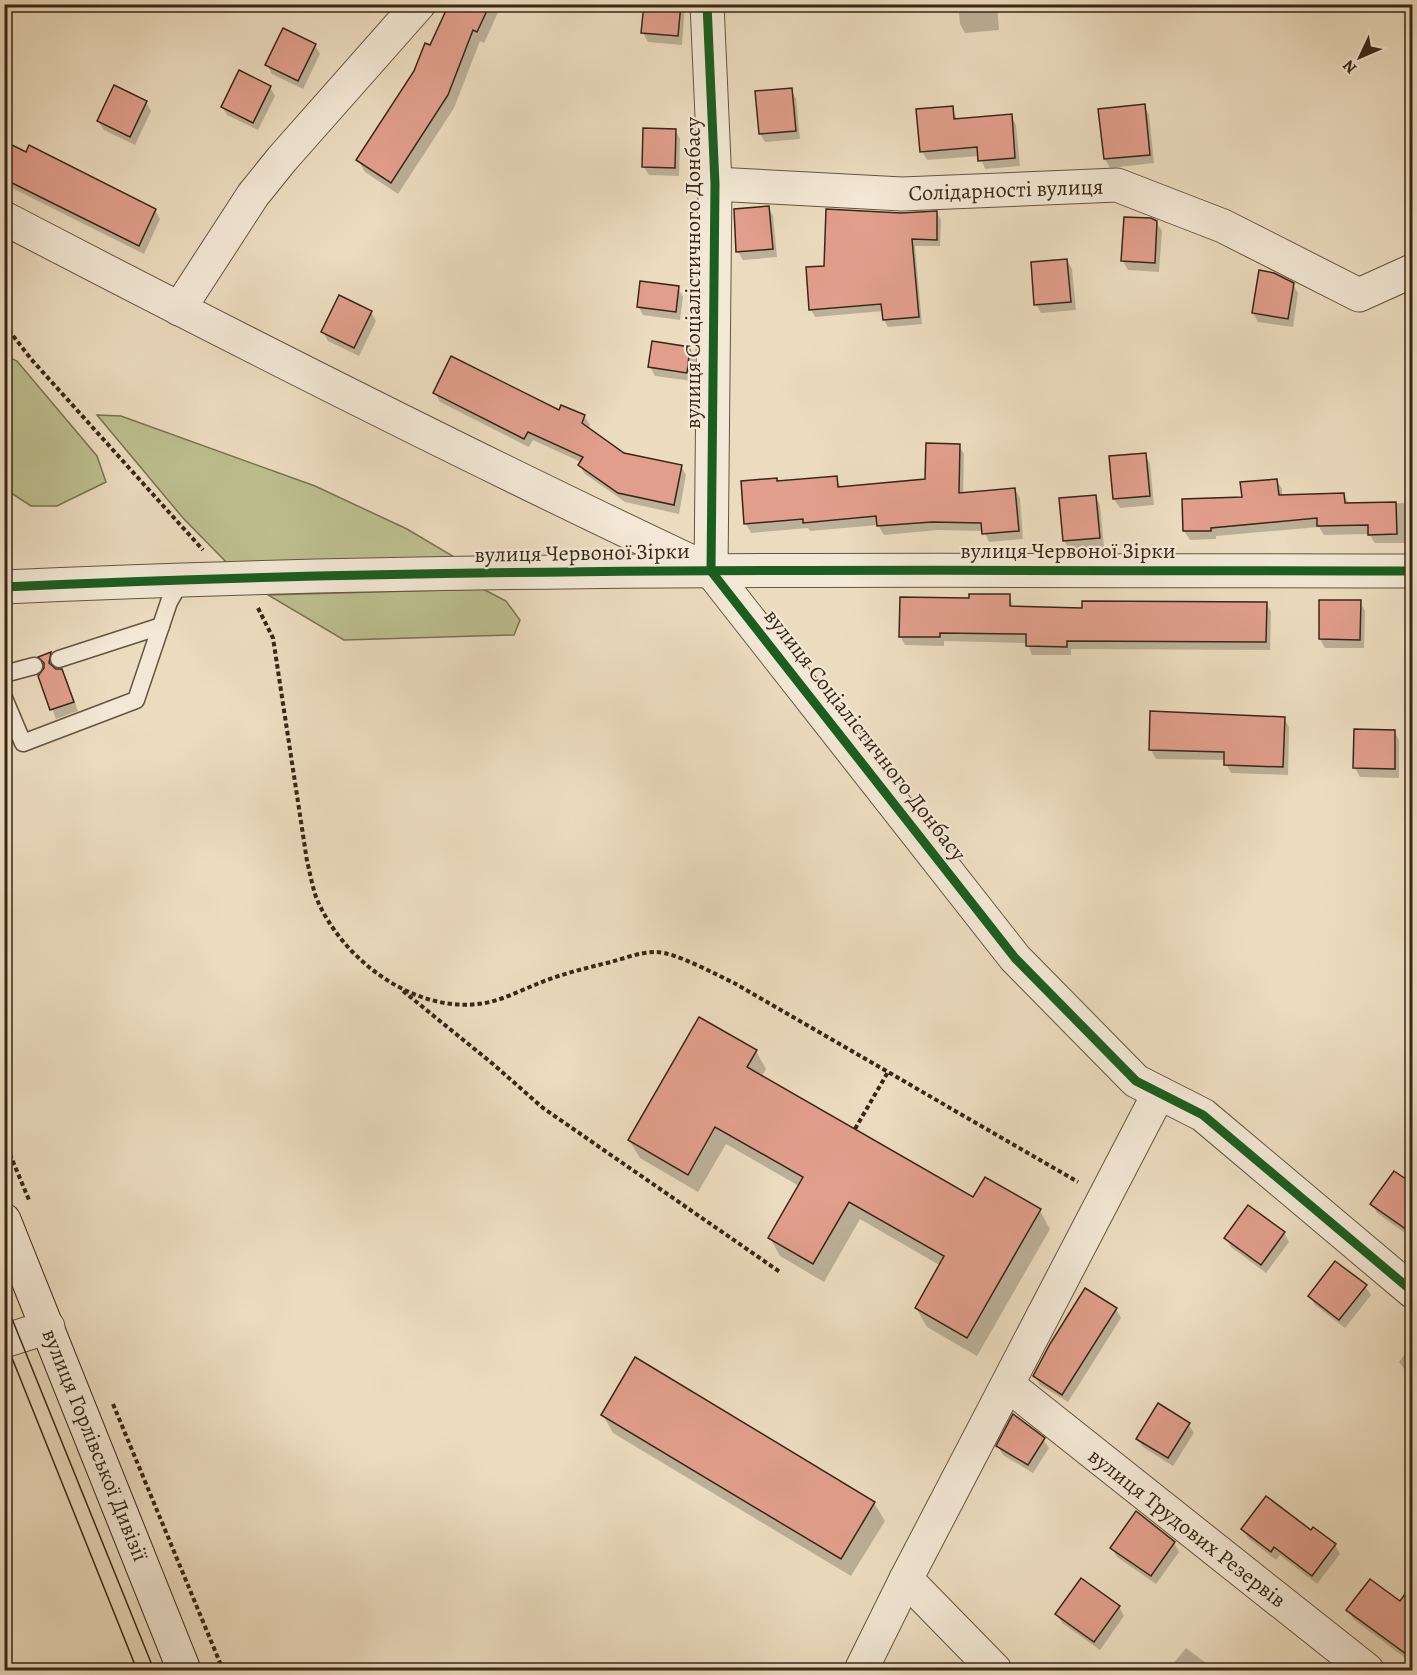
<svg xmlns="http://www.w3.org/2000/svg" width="1417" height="1675" font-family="Alegreya,serif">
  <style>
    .green { fill: #bdbf8f; stroke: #7a7352; stroke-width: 1.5 }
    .shadow { fill: #0003 }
    .building { fill: #e19e8c; stroke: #382716; stroke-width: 1.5 }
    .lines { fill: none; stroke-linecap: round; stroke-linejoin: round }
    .service-casing { stroke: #655440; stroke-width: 19 }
    .minor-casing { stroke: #655440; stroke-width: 35 }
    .tertiary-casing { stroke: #655440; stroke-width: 35 }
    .secondary-casing { stroke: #382716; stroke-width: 35 }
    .path { stroke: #382716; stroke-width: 4; stroke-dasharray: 4.5 3; stroke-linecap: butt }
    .service { stroke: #f3e8d5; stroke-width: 16 }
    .minor { stroke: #f3e8d5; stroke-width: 33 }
    .tertiary { stroke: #f3e8d5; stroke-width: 33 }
    .secondary { stroke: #f3e8d5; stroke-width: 33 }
    .tram { stroke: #382716; stroke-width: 1.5 }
    .cycleway-casing { stroke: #f3e8d5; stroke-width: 13 }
    .cycleway { stroke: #1b5e20; stroke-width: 9 }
    .labels { text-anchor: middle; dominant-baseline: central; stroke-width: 4.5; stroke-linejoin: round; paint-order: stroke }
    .street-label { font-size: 22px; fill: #382716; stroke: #f3e8d5 }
  </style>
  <rect width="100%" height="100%" fill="#ecdcbf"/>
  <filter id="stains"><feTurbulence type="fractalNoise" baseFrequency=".00333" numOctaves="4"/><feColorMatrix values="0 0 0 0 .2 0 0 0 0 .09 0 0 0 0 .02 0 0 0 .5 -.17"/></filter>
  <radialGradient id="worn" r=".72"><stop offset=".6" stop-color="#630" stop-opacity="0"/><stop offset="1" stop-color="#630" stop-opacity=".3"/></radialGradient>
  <g class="green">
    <path d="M4,355L17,361L97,456L106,482L57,506H31L5,489Z"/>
    <path d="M97,415L121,416L315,486L407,529L456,558L230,566L183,518Z"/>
    <path d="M483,589L506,601L520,620L514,635L344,640L268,595Z"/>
  </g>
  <g class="shadow">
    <path d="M451,4H498L500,8L484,43L480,41L454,108L398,194L365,172L358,160L415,72L430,47Z"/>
    <path d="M646,4H685L682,45L648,42L643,33Z"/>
    <path d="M958,4H997L999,30L965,33L960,24Z"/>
    <path d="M315,45L320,54L303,89L272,74L267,65Z"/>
    <path d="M270,87L275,96L258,130L227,115L222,106Z"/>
    <path d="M791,90L796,99L800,139L765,142L760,134Z"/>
    <path d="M146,102L151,111L135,145L104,130L98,121Z"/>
    <path d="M1144,106L1149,115L1154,163L1110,168L1105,159Z"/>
    <path d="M952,107L958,121L1011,116L1016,125L1020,166L985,169L980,156L927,160L922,151Z"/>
    <path d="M675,130L680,139L679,176L649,175L644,167Z"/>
    <path d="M4,143L155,210L160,219L144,254L4,184Z"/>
    <path d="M768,207L773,216L777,257L743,260L738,252Z"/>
    <path d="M937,213L941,220L940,246H915L922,324L888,327L884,320L883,311L815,317L811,310L807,269L826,267L901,214Z"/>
    <path d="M1156,222L1162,231L1159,272L1128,270L1123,261Z"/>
    <path d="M1067,260L1072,269L1076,310L1041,313L1036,304Z"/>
    <path d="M1293,284L1298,293L1293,327L1258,322L1253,313Z"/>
    <path d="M678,288L683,297L680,320L643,315L638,306Z"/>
    <path d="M371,312L376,321L359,356L328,341L323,332Z"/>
    <path d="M689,348L695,357L692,381L655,376L650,367Z"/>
    <path d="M435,393L584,416L590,425L588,429L623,454L681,466L686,475L679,514L625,502L585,474L579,465L581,462L533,440L529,447L440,402Z"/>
    <path d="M959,446L964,454L963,494L1015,489L1020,498L1023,539L989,542L984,531L938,530L884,535L878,525L810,531L808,528L751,533L746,524L776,480L778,483L836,478L841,487L927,481Z"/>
    <path d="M1145,455L1150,464L1154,505L1120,508L1114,499L1110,458Z"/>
    <path d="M1276,480L1282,489V497L1344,495L1349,504L1412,503V543H1375L1369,534L1324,535L1319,527L1216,536V539L1190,540L1184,531Z"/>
    <path d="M1095,496L1100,505L1104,547L1069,549L1064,540Z"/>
    <path d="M1009,596L1014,608L1084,609L1266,603L1271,612L1270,650L1071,649V655H1032L1027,643L944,641V646L905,645L900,636L970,600Z"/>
    <path d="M1407,597H1412V643L1407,634Z"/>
    <path d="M1360,602L1365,611L1364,648H1325L1320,639Z"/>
    <path d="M50,654L55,662L53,669L62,670L67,680L78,711L56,719L39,676L46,666L40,657Z"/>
    <path d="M1151,713L1284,718L1289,727L1288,775L1231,773L1226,764V760L1156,759L1151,750Z"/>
    <path d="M1394,731L1399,740V778L1360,777L1355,768Z"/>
    <path d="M756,1051L766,1069L761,1077L974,1199L1040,1211L1050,1229L977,1356L927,1327L916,1308L941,1266L860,1219L824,1282L780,1256L770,1238L799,1186L726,1144L698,1192L640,1158L629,1140Z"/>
    <path d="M1412,1186V1238L1377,1213L1372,1204Z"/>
    <path d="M1284,1233L1289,1242L1266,1273L1231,1247L1226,1238Z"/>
    <path d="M1365,1286L1371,1295L1345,1328L1315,1305L1310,1296Z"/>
    <path d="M1116,1309L1121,1318L1068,1402L1040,1385L1035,1376Z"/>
    <path d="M1412,1345V1377L1405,1370L1399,1362Z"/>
    <path d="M603,1415L874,1503L885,1521L851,1576L613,1433Z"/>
    <path d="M1188,1424L1194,1433L1173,1466L1143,1447L1137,1439Z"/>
    <path d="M1043,1439L1049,1448L1033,1473L1003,1455L998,1446Z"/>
    <path d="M1243,1529L1311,1532L1335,1545L1340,1554L1317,1584L1280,1555L1276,1560L1248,1538Z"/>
    <path d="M1174,1543L1179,1552L1156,1584L1117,1557L1112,1548Z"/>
    <path d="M1082,1580L1119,1607L1124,1616L1100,1650L1062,1623L1057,1614Z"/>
    <path d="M1348,1610L1412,1612V1663L1353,1619Z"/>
    <path d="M1186,1648L1207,1664L1211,1670H1168Z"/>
  </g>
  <g class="building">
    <path d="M449,4H490L477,32L473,30L448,95L391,183L356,160L414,71L425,43L430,45Z"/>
    <path d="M644,4H681L678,36L641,33Z"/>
    <path d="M283,28L316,44L298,81L265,65Z"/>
    <path d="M239,70L271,86L253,123L221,107Z"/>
    <path d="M114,85L147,101L130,137L97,121Z"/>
    <path d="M792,88L796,131L759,134L755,91Z"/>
    <path d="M1145,104L1150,155L1104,159L1098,109Z"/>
    <path d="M953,106L954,119L1012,114L1015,158L978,161L977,147L920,152L916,109Z"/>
    <path d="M643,128L676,129L675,168L642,167Z"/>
    <path d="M4,141L26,152L29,145L156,209L139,246L4,179Z"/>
    <path d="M769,206L773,249L736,252L734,209Z"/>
    <path d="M826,209L901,213L937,211V240L912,239L919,317L883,320L881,304L809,310L806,267L824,266Z"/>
    <path d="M1124,217L1151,218L1157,221L1155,263L1121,261Z"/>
    <path d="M1067,259L1071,302L1034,305L1031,262Z"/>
    <path d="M1259,270L1274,273L1294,283L1288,319L1252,313Z"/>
    <path d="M640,281L679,286L676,312L637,307Z"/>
    <path d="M339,295L372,311L354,348L321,332Z"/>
    <path d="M652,341L690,347L687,373L648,367Z"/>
    <path d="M451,356L559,410L561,405L585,415L582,423L624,453L682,465L674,505L618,493L578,465L583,457L528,432L524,439L433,393Z"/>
    <path d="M926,443L960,444L959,493L1015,488L1019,531L982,534L981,523L932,522L877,526L876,516L803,523V519L744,524L741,481L777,478V481L837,476L838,487L925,479Z"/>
    <path d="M1146,453L1150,496L1113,499L1109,456Z"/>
    <path d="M1277,479L1279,495L1344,493L1345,503L1396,502L1397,534L1368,535V525L1317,526V518L1211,528V531H1183L1182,499L1242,497L1240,482Z"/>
    <path d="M1096,495L1100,538L1063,541L1059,498Z"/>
    <path d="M969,594H1010V606L1082,608V601L1267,602L1266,642L1067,641V647L1026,646V634L940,633V637H899L900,597L969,598Z"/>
    <path d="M1319,600H1361L1360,640L1319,639Z"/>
    <path d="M51,652L49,663L56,669H62L74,702L50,710L38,676L44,668V663L38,657Z"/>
    <path d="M1150,711L1285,717L1283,767L1224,765V752L1149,750Z"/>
    <path d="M1354,729L1395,730V769L1353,768Z"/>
    <path d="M699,1017L757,1050L747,1067L973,1197L985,1177L1041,1209L967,1338L915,1308L944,1256L849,1202L813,1264L768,1238L803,1177L715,1127L688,1175L628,1140Z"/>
    <path d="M1394,1171L1413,1184V1234L1370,1204Z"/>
    <path d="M1248,1205L1285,1232L1261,1265L1224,1238Z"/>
    <path d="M1335,1261L1367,1285L1339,1320L1308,1296Z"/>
    <path d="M1085,1288L1117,1308L1062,1395L1033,1376L1050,1344Z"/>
    <path d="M635,1357L875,1502L841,1559L601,1415Z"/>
    <path d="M1158,1403L1190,1423L1168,1458L1136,1439Z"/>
    <path d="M1013,1414L1045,1438L1028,1465L996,1446Z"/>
    <path d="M1266,1496L1311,1530L1313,1527L1336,1544L1312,1576L1274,1547L1271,1552L1241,1529Z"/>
    <path d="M1136,1511L1175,1542L1151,1576L1110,1548Z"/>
    <path d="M1081,1578L1120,1606L1094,1642L1055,1614Z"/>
    <path d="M1370,1579L1400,1601L1413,1583V1659L1346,1610Z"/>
  </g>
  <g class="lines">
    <defs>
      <g id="service">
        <path d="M59,659L161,626"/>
        <path d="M4,674L34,666"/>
        <path d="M4,698L23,743L136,700L169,602L182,579"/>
      </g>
      <g id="minor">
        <path d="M707,4L715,184L711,571L1015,958L1136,1081L1203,1115L1412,1291"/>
        <path d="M715,184L902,194L1117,185L1223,226L1359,295L1412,271"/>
        <path d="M4,218C238,340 473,459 711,571"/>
        <path d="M179,309L253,195L282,159L419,4"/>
        <path d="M4,1341L48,1327"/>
        <path d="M1008,1385L1367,1670"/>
        <path d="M906,1579L995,1670"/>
        <path d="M861,1670L906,1579L1159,1093"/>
      </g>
      <path id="tertiary" d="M4,587C473,565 943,571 1412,571"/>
      <path id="secondary" d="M4,1220L184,1670"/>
    </defs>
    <use href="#service" class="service-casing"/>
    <use href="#minor" class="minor-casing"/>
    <use href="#tertiary" class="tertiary-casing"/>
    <use href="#secondary" class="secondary-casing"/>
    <g class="path">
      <path d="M4,324L31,359L203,550"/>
      <path d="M258,608L273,638L307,861C310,873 312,885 316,897C342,961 419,1018 490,1002C506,998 522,990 537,984C561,974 586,968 611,962C625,958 641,952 656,952C675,952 717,975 736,984L1078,1182"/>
      <path d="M403,991L493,1064L543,1108L780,1272"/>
      <path d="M855,1129L888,1072"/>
      <path d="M4,1140L29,1200"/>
      <path d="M113,1404L223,1670"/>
    </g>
    <use href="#service" class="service"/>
    <use href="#minor" class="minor"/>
    <use href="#tertiary" class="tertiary"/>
    <use href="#secondary" class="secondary"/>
    <g class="tram">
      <path d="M4,1299L154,1670"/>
      <path d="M4,1338L137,1670"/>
    </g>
    <defs>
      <g id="cycleway">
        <path d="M707,4L715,184L711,571L1015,958L1136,1081L1203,1115L1412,1291"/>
        <path d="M4,587C473,565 943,571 1412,571"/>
      </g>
    </defs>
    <use href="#cycleway" class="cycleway-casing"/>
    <use href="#cycleway" class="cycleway"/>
  </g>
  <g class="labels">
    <g class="street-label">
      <text transform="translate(1006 190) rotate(-2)">Солідарності вулиця</text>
      <text transform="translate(693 273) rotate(-90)">вулиця Соціалістичного Донбасу</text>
      <text x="1068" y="551">вулиця Червоної Зірки</text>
      <text transform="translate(582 553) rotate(-1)">вулиця Червоної Зірки</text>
      <text transform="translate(865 735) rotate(52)">вулиця Соціалістичного Донбасу</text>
      <text transform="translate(95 1445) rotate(68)">вулиця Горлівської Дивізії</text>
      <text transform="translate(1187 1528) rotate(38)">вулиця Трудових Резервів</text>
    </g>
  </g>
  <rect width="1417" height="1675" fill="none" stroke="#ecdcbf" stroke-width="24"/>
  <rect x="6" y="6" width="1405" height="1663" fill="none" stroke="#382716" stroke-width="3"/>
  <rect x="12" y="12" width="1393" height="1651" fill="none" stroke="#382716" stroke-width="1.5"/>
  <g transform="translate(1360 57) rotate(226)" stroke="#f3e8d5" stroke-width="4.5" paint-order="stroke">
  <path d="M0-4.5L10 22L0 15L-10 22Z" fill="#382716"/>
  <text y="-9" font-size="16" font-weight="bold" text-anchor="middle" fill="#382716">N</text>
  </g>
  <rect width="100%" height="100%" filter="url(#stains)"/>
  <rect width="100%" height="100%" fill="url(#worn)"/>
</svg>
